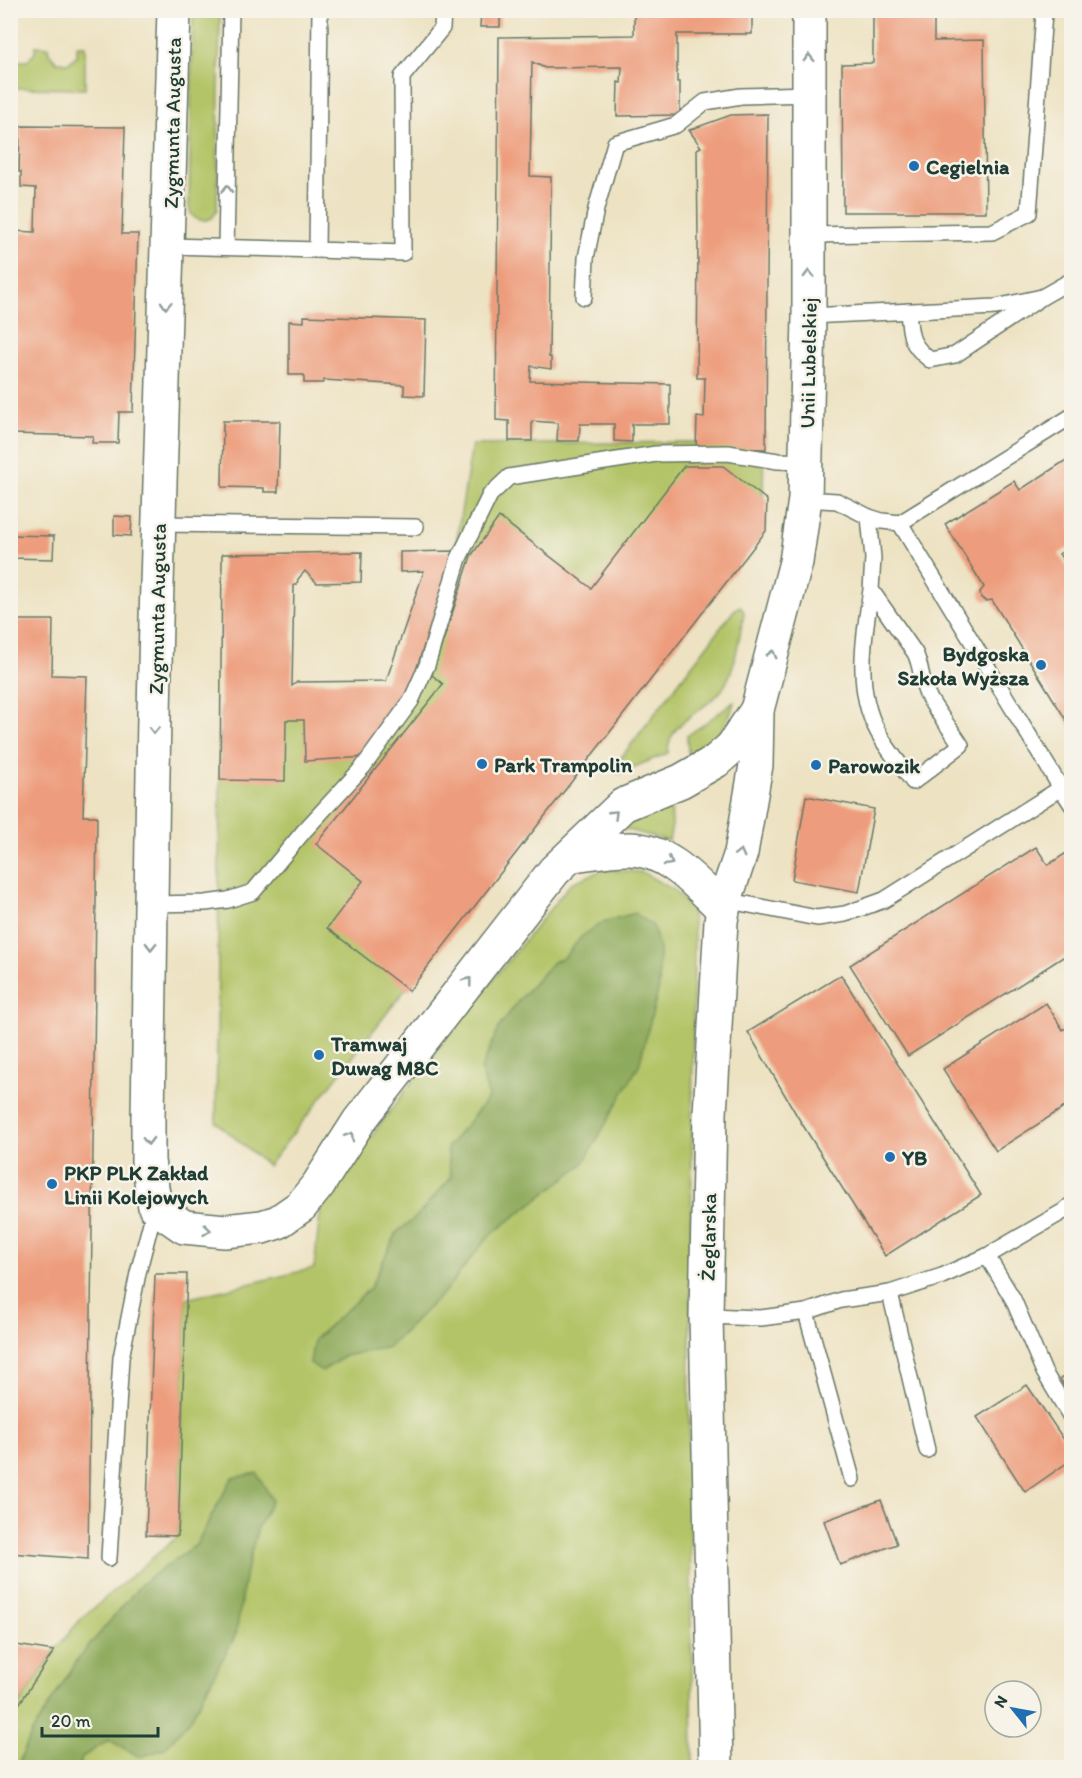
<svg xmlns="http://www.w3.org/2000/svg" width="1082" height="1778" font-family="Itim,sans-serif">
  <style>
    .green { fill: #b3c467; stroke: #69804e; stroke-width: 1.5 }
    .forest { fill: #8eaa5c; stroke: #567448; stroke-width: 1.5 }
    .building { fill: #ed9d7d }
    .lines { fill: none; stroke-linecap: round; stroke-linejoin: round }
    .service-casing { stroke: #677766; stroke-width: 18 }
    .tertiary-casing { stroke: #677766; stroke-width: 36 }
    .service { stroke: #fff; stroke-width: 15 }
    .tertiary { stroke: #fff; stroke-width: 33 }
    .oneway { stroke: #8f9e9a }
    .poi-dot { fill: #1f6fb2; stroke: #f7f3e8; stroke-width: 2 }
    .labels { text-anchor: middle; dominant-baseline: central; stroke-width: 5; stroke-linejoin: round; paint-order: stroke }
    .street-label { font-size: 21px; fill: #1f3d34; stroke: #f7f3e8 }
    .poi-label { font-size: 21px; font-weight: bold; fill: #1f3d34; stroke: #f7f3e8; text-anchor: start }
  </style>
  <rect width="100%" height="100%" fill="#f7f3e8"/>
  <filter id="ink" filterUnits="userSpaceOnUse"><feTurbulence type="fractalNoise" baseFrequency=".0167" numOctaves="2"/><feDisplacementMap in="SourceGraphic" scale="12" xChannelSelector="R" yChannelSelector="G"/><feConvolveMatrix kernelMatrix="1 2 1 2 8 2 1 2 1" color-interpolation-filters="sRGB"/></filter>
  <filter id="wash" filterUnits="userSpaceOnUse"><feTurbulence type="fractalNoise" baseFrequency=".008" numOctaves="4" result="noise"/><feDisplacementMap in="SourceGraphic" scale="24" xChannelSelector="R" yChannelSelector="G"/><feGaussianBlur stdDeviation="1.35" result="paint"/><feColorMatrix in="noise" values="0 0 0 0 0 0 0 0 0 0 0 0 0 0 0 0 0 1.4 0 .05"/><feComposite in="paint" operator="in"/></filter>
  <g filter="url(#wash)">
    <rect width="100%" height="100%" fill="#ede2c2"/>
    <g class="green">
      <path d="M193,11H220L217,210L212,218C203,222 197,221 191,214L189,206Z"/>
      <path d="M35,46L48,47L49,53L57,62L69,63L77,55V46H85V89L11,88V58L14,61H27L35,53Z"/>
      <path d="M687,442L764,444L763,492L765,527L268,1166L216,1122L221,707L407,699L455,549L472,445Z"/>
      <path d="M740,606L743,609L744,614C739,636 735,674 721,691C705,711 666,723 668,753L620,773L615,772L614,767L735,609Z"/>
      <path d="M734,702C728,727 714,743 693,757L688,752L687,736Z"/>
      <path d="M671,804L672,825L669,841L625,829L627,821Z"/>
      <path d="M603,870L642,872L674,890L692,910L694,939L689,1435L693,1767L11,1768V1718L54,1651L81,1619L178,1536L186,1299L314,1268L321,1205L426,1063L571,883Z"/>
    </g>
    <g class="forest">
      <path d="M635,913L653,926L659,948V987L639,1065L583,1164L488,1237L447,1289L389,1347L345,1356L322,1371L310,1363L314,1340L370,1288L397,1232L415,1218L451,1178L447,1148L489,1097L481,1070L499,1027L519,1000L553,962L565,957L581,937L603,922Z"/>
      <path d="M257,1473L272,1500L258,1527L246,1571L236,1634L190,1720L164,1749L140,1757L109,1740L82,1757L79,1767H17L32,1732L78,1659L142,1583L196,1545L232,1478Z"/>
    </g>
    <g id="blocks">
      <g class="building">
        <path d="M481,10H500V27H480Z"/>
        <path d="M634,10H752V34H677V82H680V115L617,116L618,82L621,83L622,67L545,68L532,62L530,176L551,177L549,357H551V369L531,366L530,381L670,384V424H632V442L614,441V424H580L579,441H557L558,423L532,421V441H509V421L496,420L499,37L634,35Z"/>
        <path d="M873,10H934V41L984,40L986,212H843L842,64L873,63Z"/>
        <path d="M768,114L766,449L696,448L697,417L704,418L705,378H697L698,238L697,149L701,147L689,130L731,115Z"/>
        <path d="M20,126L125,127L122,234H138L133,412H119L118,443H92L93,436L11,434L15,269H10V231L35,232L36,188L21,187V172H19Z"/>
        <path d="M304,316L426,320L424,396L404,395V385L324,380L323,383H304V375H289V321L304,322Z"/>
        <path d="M223,421H280L278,492H264V488L222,487Z"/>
        <path d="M1071,457V546L1059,554L1071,572V728L992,600L986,601L981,598L980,592L984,587L945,524L1014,481L1020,490Z"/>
        <path d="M684,466H723L767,500L766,531L409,991L327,928L363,881L316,844L443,684L432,675L471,556L499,517L591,588Z"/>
        <path d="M114,516L132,517L131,536L114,535Z"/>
        <path d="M10,535L54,536L53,559L10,558Z"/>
        <path d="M454,551L407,699L366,757L305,761L304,720H286L285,781L220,780L222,554L362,552L361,582L317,583L305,571L298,579L297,585H294L292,686L297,682L386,681L424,571L400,572V552Z"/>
        <path d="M13,620H53L52,675L87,676L83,816H97L88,1559L10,1553V816Z"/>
        <path d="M806,796L874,809L859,892L792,880Z"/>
        <path d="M1036,847L1048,865L1071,850V952L908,1056L850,965Z"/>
        <path d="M841,975L981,1195L885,1256L799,1119L748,1032Z"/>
        <path d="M1046,1003L1063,1030L1071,1025V1103L996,1151L943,1069Z"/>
        <path d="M155,1274H187L178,1536L146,1535Z"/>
        <path d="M1071,1372V1398L1060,1379Z"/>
        <path d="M1027,1385L1071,1450V1460L1025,1492L977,1417Z"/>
        <path d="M881,1500L897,1544L840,1565L824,1521Z"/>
        <path d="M10,1644L54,1651L10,1718Z"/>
      </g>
    </g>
  </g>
  <g filter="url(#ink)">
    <use href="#blocks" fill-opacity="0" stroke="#677766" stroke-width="1.5"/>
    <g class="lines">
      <defs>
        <g id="service">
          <path d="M320,10L317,250L403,253L402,77L442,28L443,10"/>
          <path d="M809,235L992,232L1029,213L1044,13"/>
          <path d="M169,246L317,250"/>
          <path d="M226,247L231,10"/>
          <path d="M584,297L586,258L596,209L615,143L676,125L705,102L741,96L810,94"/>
          <path d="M908,311C910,336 910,344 930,360L955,355L1042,297L1072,280"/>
          <path d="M809,316L996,307L1042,297"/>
          <path d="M869,517L873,558L871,590L915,653C922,667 921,684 929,698C938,714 951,729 961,745L913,782C902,766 887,750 878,732C854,689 864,636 871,590"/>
          <path d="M900,523L1072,416"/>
          <path d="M159,524L416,527"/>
          <path d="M1061,788L1072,805"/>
          <path d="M725,900L817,918L845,914L884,900L1061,788L900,523L882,521L869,517L837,501L805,499"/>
          <path d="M151,904L205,903L228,900L253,892L304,831L363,767L411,701L427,665L459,558L490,495L509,477L656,454L728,453L778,461L807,462"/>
          <path d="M987,1256L1013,1299L1044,1372L1072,1419"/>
          <path d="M890,1293L927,1450"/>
          <path d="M806,1312L852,1479"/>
          <path d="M706,1316L761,1318L806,1312L841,1300L890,1293L942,1276L987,1256L1064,1211L1072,1204"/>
          <path d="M109,1558L121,1358L138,1273L155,1207"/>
        </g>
        <g id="tertiary">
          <path d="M174,10C170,202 162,393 157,584C152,762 151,940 148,1118V1161L155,1207L184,1227L225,1231L262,1227L278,1222L301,1206L318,1185L359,1121L554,871L623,805L681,781L716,761L732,747L757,710"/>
          <path d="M572,855C590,853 609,849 627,849C667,848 697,884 723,909"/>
          <path d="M716,1768L706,1316L710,1114L721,921L725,900L741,853L756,765L757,710L796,562L805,499L809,316V10"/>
        </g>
      </defs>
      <use href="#service" class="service-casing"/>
      <use href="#tertiary" class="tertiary-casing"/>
      <use href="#service" class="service"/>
      <use href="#tertiary" class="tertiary"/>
    </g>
    <defs><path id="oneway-chevron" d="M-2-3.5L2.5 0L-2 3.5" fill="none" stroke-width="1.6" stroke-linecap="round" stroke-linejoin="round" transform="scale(1.5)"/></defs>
    <g class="oneway">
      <use href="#oneway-chevron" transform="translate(809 58) rotate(-91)"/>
      <use href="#oneway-chevron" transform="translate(227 189) rotate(-89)"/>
      <use href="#oneway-chevron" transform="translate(809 274) rotate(-91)"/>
      <use href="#oneway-chevron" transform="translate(166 305) rotate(93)"/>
      <use href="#oneway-chevron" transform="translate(772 654) rotate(-75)"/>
      <use href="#oneway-chevron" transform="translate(154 730) rotate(91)"/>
      <use href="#oneway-chevron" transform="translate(614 814) rotate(-44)"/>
      <use href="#oneway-chevron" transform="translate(740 853) rotate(-76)"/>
      <use href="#oneway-chevron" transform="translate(669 862) rotate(29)"/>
      <use href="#oneway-chevron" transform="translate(151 946) rotate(91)"/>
      <use href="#oneway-chevron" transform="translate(468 981) rotate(-52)"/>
      <use href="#oneway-chevron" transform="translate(350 1136) rotate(-58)"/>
      <use href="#oneway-chevron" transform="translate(148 1141) rotate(89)"/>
      <use href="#oneway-chevron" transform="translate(207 1230) rotate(6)"/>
    </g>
  </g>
  <g class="poi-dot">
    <circle cx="914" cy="166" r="6"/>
    <circle cx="1041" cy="665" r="6"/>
    <circle cx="482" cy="764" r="6"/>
    <circle cx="816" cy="765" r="6"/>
    <circle cx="319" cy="1055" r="6"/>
    <circle cx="890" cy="1157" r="6"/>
    <circle cx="52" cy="1184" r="6"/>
  </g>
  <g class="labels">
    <g class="street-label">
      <text transform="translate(172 123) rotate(-89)">Zygmunta Augusta</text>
      <text transform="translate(808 363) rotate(-89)">Unii Lubelskiej</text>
      <text transform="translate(157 609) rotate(-89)">Zygmunta Augusta</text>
      <text transform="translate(708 1237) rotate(-89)">Żeglarska</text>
    </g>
    <g class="poi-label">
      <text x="926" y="166">Cegielnia</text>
      <text x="1029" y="653" text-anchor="end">Bydgoska<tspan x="1029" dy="24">Szkoła Wyższa</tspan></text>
      <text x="494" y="764">Park Trampolin</text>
      <text x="828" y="765">Parowozik</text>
      <text x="331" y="1043">Tramwaj<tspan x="331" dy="24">Duwag M8C</tspan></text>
      <text x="902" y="1157">YB</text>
      <text x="64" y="1172">PKP PLK Zakład<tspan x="64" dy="24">Linii Kolejowych</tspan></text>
    </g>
  </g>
  <rect width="1082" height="1778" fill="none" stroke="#f7f3e8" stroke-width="36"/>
  <g transform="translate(1013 1709) rotate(301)"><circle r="28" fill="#f7f3e8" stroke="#a1aaa0" stroke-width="1.5"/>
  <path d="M0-4.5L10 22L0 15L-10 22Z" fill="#1f6fb2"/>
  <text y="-9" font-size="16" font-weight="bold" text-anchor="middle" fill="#1f3d34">N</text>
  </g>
  <path d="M42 1727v9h116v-9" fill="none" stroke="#1f3d34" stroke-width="3"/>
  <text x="51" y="1727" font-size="18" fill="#1f3d34" stroke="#f7f3e8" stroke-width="4.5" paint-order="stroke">20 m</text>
</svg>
